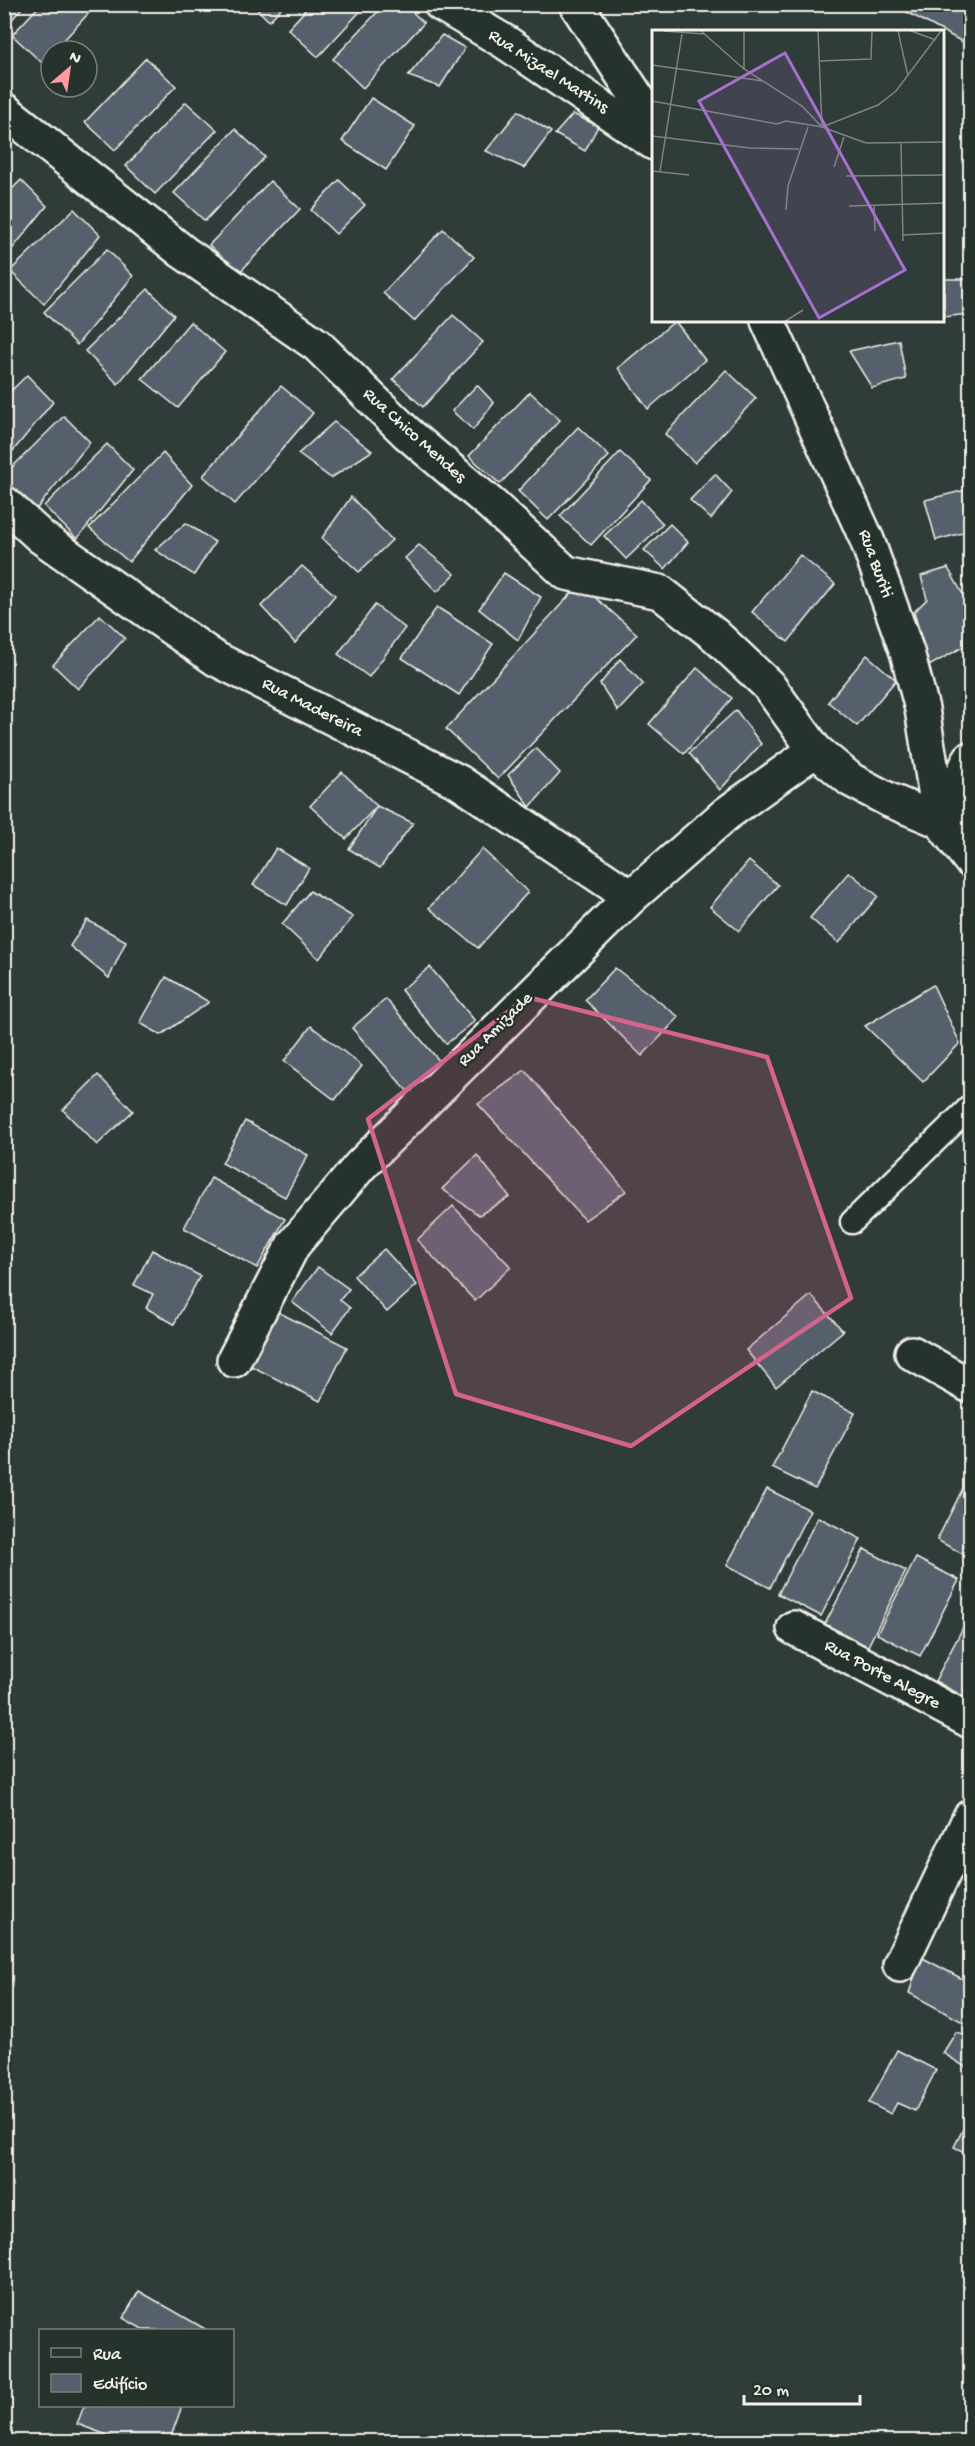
<svg xmlns="http://www.w3.org/2000/svg" width="975" height="2446" font-family="'Gochi Hand',sans-serif">
  <style>
    .building { fill: #56606d; stroke: #f4f1e8; stroke-width: 1.5 }
    .lines { fill: none; stroke-linecap: round; stroke-linejoin: round }
    .lane-casing { stroke: #f4f1e8; stroke-width: 27 }
    .street-casing { stroke: #f4f1e8; stroke-width: 38 }
    .lane { stroke: #26332d; stroke-width: 22 }
    .street { stroke: #26332d; stroke-width: 33 }
    .marked { fill: #d4648c; fill-opacity: 0.2; stroke: #d4648c; stroke-width: 4.5; stroke-linejoin: round }
    .labels { text-anchor: middle; dominant-baseline: central; stroke-width: 5; stroke-linejoin: round; paint-order: stroke }
    .street-label { font-size: 18px; fill: #f4f1e8; stroke: #26332d }
    .inset-road { fill: none; stroke: #7e8480; stroke-width: 1.5 }
    .view { fill: #a571cd; fill-opacity: 0.15; stroke: #a571cd; stroke-width: 3 }
    .inset-edge { fill: none; stroke: #f4f1e8; stroke-width: 3 }
  </style>
  <rect width="100%" height="100%" fill="#303c3a"/>
  <filter id="ink" filterUnits="userSpaceOnUse"><feTurbulence type="fractalNoise" baseFrequency=".0167" numOctaves="2"/><feDisplacementMap in="SourceGraphic" scale="12" xChannelSelector="R" yChannelSelector="G"/><feConvolveMatrix kernelMatrix="1 2 1 2 8 2 1 2 1" color-interpolation-filters="sRGB"/></filter>
  <g filter="url(#ink)">
    <g class="building">
      <path d="M4,4H25L4,29Z"/>
      <path d="M41,4H97L54,51H51L42,63L12,35Z"/>
      <path d="M252,4H285L269,21Z"/>
      <path d="M311,4H367L318,57L288,29Z"/>
      <path d="M385,4H404L424,23L363,88L333,59Z"/>
      <path d="M892,4H970V46Z"/>
      <path d="M442,35L465,48L440,87L408,76Z"/>
      <path d="M146,58L176,86L115,150L85,122Z"/>
      <path d="M371,98L415,126L386,170L342,141Z"/>
      <path d="M186,102L217,130L155,194L126,166Z"/>
      <path d="M518,111L551,132L524,168L486,151Z"/>
      <path d="M573,114L598,126L585,151L555,134Z"/>
      <path d="M235,129L265,157L205,221L174,193Z"/>
      <path d="M21,180L47,206L4,259V197Z"/>
      <path d="M339,180L365,205L336,234L311,210Z"/>
      <path d="M270,181L300,209L239,273L209,245Z"/>
      <path d="M74,209L100,235L44,304L10,271Z"/>
      <path d="M443,229L474,257L414,321L383,293Z"/>
      <path d="M107,249L133,276L77,345L44,312Z"/>
      <path d="M944,279H968V314L944,317Z"/>
      <path d="M148,289L174,315L118,384L85,351Z"/>
      <path d="M453,315L483,342L423,407L393,379Z"/>
      <path d="M675,321L705,360L648,409L618,368Z"/>
      <path d="M190,322L225,352L178,408L142,379Z"/>
      <path d="M899,340L906,379L872,388L849,351Z"/>
      <path d="M726,370L756,398L695,463L665,434Z"/>
      <path d="M27,375L53,402L4,462V398Z"/>
      <path d="M477,385L494,403L473,430L452,411Z"/>
      <path d="M281,386L313,413L235,504L203,476Z"/>
      <path d="M530,392L560,420L500,484L469,456Z"/>
      <path d="M64,416L90,442L35,511L4,481V475Z"/>
      <path d="M334,422L372,451L331,478L298,454Z"/>
      <path d="M578,427L609,456L548,520L518,491Z"/>
      <path d="M107,444L133,470L77,539L44,506Z"/>
      <path d="M620,452L651,480L591,545L560,516Z"/>
      <path d="M163,453L192,485L129,562L89,528Z"/>
      <path d="M715,474L732,492L711,519L690,500Z"/>
      <path d="M970,489V531L936,540L925,500Z"/>
      <path d="M351,497L392,540L359,572L322,538Z"/>
      <path d="M641,500L663,524L626,559L604,536Z"/>
      <path d="M186,523L215,542L194,575L155,550Z"/>
      <path d="M670,524L688,542L665,569L644,550Z"/>
      <path d="M419,545L455,574L437,592L405,558Z"/>
      <path d="M800,555L835,584L788,642L752,612Z"/>
      <path d="M302,566L335,595L295,643L261,606Z"/>
      <path d="M948,568L970,607V643L929,666L914,612L927,599L921,576Z"/>
      <path d="M504,573L541,597L518,640L479,609Z"/>
      <path d="M580,584L637,634L498,779L446,729Z"/>
      <path d="M375,605L405,628L369,677L338,654Z"/>
      <path d="M437,607L493,644L459,695L402,658Z"/>
      <path d="M100,615L125,638L78,689L53,665Z"/>
      <path d="M867,655L896,680L857,726L828,702Z"/>
      <path d="M620,659L643,684L618,711L600,684Z"/>
      <path d="M697,668L732,698L684,754L649,724Z"/>
      <path d="M736,710L761,744L720,790L689,753Z"/>
      <path d="M536,748L560,773L530,807L508,775Z"/>
      <path d="M342,772L377,806L346,839L310,806Z"/>
      <path d="M377,806L413,823L380,868L349,849Z"/>
      <path d="M276,848L309,868L287,905L253,885Z"/>
      <path d="M482,849L528,892L478,948L429,908Z"/>
      <path d="M749,861L778,885L739,931L710,907Z"/>
      <path d="M849,872L878,896L839,943L810,918Z"/>
      <path d="M310,891L353,917L319,959L282,924Z"/>
      <path d="M87,920L126,941L109,978L70,946Z"/>
      <path d="M430,967L475,1021L446,1044L401,990Z"/>
      <path d="M615,968L679,1017L642,1056L585,1000Z"/>
      <path d="M166,977L209,1002L161,1035L140,1023Z"/>
      <path d="M933,985L960,1043L923,1082L865,1026Z"/>
      <path d="M386,999L442,1064L409,1093L352,1028Z"/>
      <path d="M311,1026L362,1066L335,1100L284,1061Z"/>
      <path d="M525,1070L626,1191L585,1220L478,1104Z"/>
      <path d="M98,1075L133,1111L97,1145L63,1110Z"/>
      <path d="M245,1121L308,1155L285,1197L222,1163Z"/>
      <path d="M477,1155L510,1197L479,1215L442,1189Z"/>
      <path d="M211,1178L285,1219L257,1268L184,1228Z"/>
      <path d="M453,1206L511,1267L475,1301L417,1240Z"/>
      <path d="M384,1249L417,1285L387,1312L354,1276Z"/>
      <path d="M152,1250L200,1276L174,1324L146,1308L153,1294L134,1285Z"/>
      <path d="M318,1267L349,1289L340,1300L350,1308L332,1333L292,1302Z"/>
      <path d="M811,1295L843,1331L776,1387L746,1350Z"/>
      <path d="M274,1310L347,1347L320,1401L247,1364Z"/>
      <path d="M812,1391L855,1413L815,1489L772,1468Z"/>
      <path d="M970,1474V1558L937,1540Z"/>
      <path d="M767,1489L810,1510L770,1588L727,1565Z"/>
      <path d="M818,1517L861,1539L821,1616L778,1594Z"/>
      <path d="M864,1549L906,1571L867,1648L824,1626Z"/>
      <path d="M916,1558L959,1580L920,1656L877,1634Z"/>
      <path d="M970,1614V1700L935,1681Z"/>
      <path d="M970,1842V1879L955,1871Z"/>
      <path d="M921,1957L970,1983V2026L909,1993Z"/>
      <path d="M956,2032L970,2036V2070L943,2053Z"/>
      <path d="M897,2050L936,2070L915,2111L897,2103L891,2114L869,2103Z"/>
      <path d="M970,2115V2155L954,2147Z"/>
      <path d="M139,2291L207,2330H144L123,2318Z"/>
      <path d="M84,2406H182L169,2442H126L77,2424Z"/>
    </g>
    <g class="lines">
      <defs>
        <path id="lane" d="M852,1222L970,1107"/>
        <g id="street">
          <path d="M441,4L505,42L654,143"/>
          <path d="M576,4L654,123"/>
          <path d="M4,110L183,252L317,345L407,433L492,505L566,573L660,592L716,636L768,685L815,750L851,780L889,800L940,821L970,825"/>
          <path d="M768,321L867,540L907,652L922,709L940,821L970,860"/>
          <path d="M4,503L41,537L216,659L459,782L631,897"/>
          <path d="M940,821L970,759"/>
          <path d="M912,1353L970,1386"/>
          <path d="M234,1360L293,1245L360,1166L631,897L726,814L815,750"/>
          <path d="M794,1628L970,1721"/>
          <path d="M900,1965L970,1817"/>
        </g>
      </defs>
      <use href="#lane" class="lane-casing"/>
      <use href="#street" class="street-casing"/>
      <use href="#lane" class="lane"/>
      <use href="#street" class="street"/>
    </g>
  </g>
  <path class="marked" d="M527,997L767,1057L851,1298L631,1446L456,1394L368,1119Z"/>
  <g class="labels">
    <g class="street-label">
      <text transform="translate(548 72) rotate(33)">Rua Mizael Martins</text>
      <text transform="translate(414 436) rotate(42)">Rua Chico Mendes</text>
      <text transform="translate(875 564) rotate(70)">Rua Buriti</text>
      <text transform="translate(312 708) rotate(27)">Rua Madereira</text>
      <text transform="translate(496 1030) rotate(-45)">Rua Amizade</text>
      <text transform="translate(882 1675) rotate(28)">Rua Porte Alegre</text>
    </g>
  </g>
  <g transform="translate(652 30)">
    <rect width="292" height="292" fill="#303c3a"/>
    <path class="inset-road" d="M11,1L53,4M49,1L92,39L150,76L170,97L214,113L293,112M166,1L170,97M246,1L256,46M259,1L284,10M167,31L219,29L220,1M0,35L111,51M92,39V1M0,71L125,94L134,91L170,97L226,75L244,61L289,1M0,106L98,118L147,119M249,113L251,211M182,137L192,107M0,141L37,145M8,141L30,4M194,146L293,145M197,176L293,173M222,176L223,201M134,180L136,156L156,97M250,205L293,203M132,292L151,280"/>
    <path class="view" d="M133,23L253,240L167,288L47,71Z"/>
    <rect width="292" height="292" class="inset-edge"/>
  </g>
  <rect width="975" height="2446" fill="none" stroke="#26332d" stroke-width="24"/>
  <rect x="12" y="12" width="951" height="2422" fill="none" stroke="#f4f1e8" stroke-width="2" filter="url(#ink)"/>
  <rect x="39" y="2329" width="195" height="78" fill="#26332d" stroke="#787f78" stroke-width="1.5"/>
  <rect x="51" y="2348" width="30" height="9" fill="#26332d" stroke="#787f78" stroke-width="1.5"/>
  <text x="93" y="2359" font-size="18" fill="#f4f1e8">Rua</text>
  <rect x="51" y="2374" width="30" height="18" fill="#56606d" stroke="#787f78" stroke-width="1.5"/>
  <text x="93" y="2389" font-size="18" fill="#f4f1e8">Edifício</text>
  <g transform="translate(69 69) rotate(29)"><circle r="28" fill="#26332d" stroke="#787f78" stroke-width="1.5"/>
  <path d="M0-4.5L10 22L0 15L-10 22Z" fill="#ff9aa2"/>
  <text y="-9" font-size="16" font-weight="bold" text-anchor="middle" fill="#f4f1e8">N</text>
  </g>
  <path d="M744 2395v9h116v-9" fill="none" stroke="#f4f1e8" stroke-width="3"/>
  <text x="753" y="2395" font-size="18" fill="#f4f1e8" stroke="#26332d" stroke-width="4.5" paint-order="stroke">20 m</text>
</svg>
